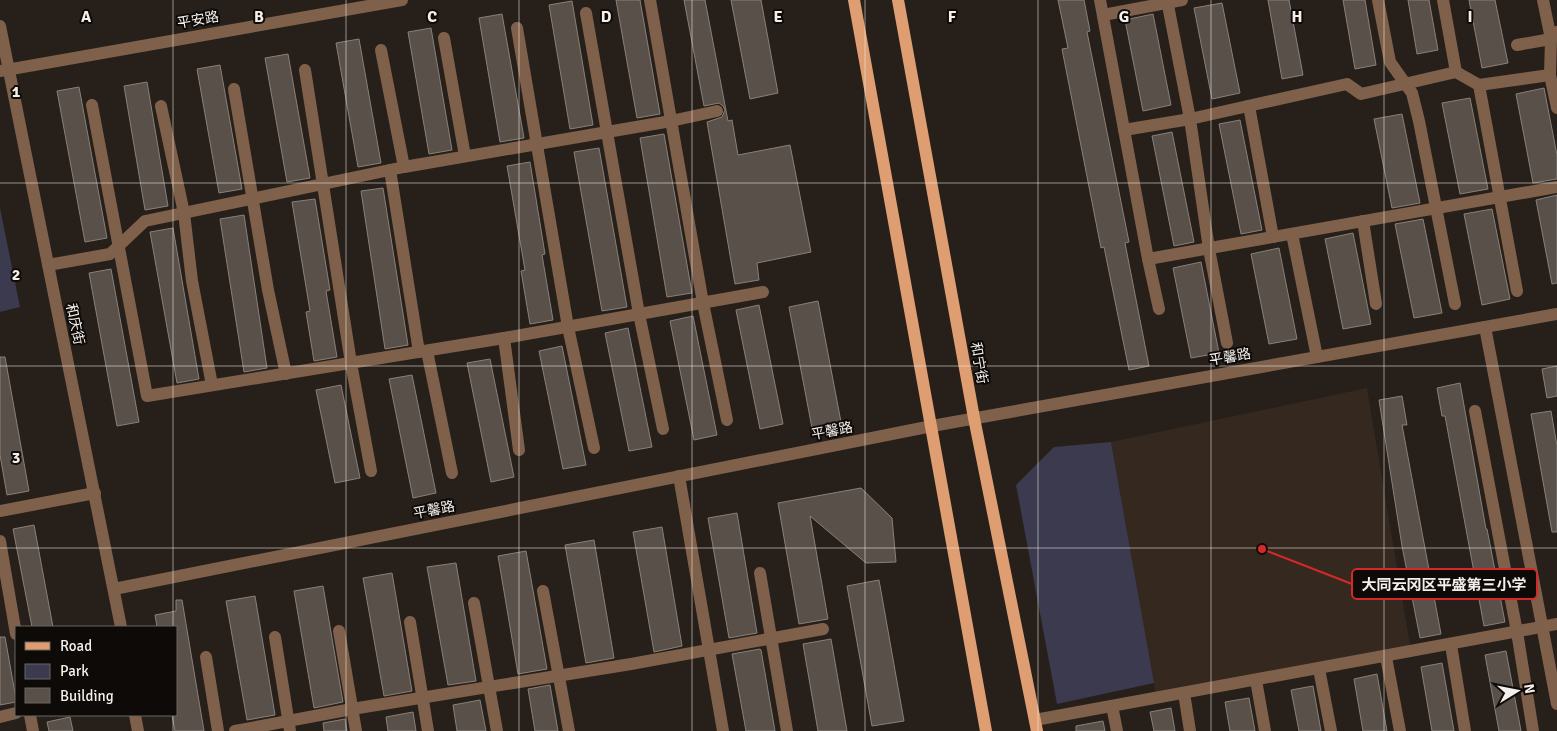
<svg xmlns="http://www.w3.org/2000/svg" width="1557" height="731" font-family="Signika,'Noto Sans SC',sans-serif">
  <style>
    .built { fill: #35281f }
    .green { fill: #3b3a4e }
    .building { fill: #59504a; stroke: #89807a }
    .lines { fill: none; stroke-linecap: round; stroke-linejoin: round }
    .minor { stroke: #7f604a; stroke-width: 12 }
    .major { stroke: #df9e71; stroke-width: 12 }
    .grid { fill: none; stroke: #f4efeb; stroke-width: 1; stroke-opacity: 0.55 }
    .labels { text-anchor: middle; dominant-baseline: central; stroke-width: 4; stroke-linejoin: round; paint-order: stroke }
    .street-label { font-size: 14px; fill: #f4efeb; stroke: #0d0a08 }
    .grid-label { font-size: 16px; text-anchor: middle; font-weight: bold; fill: #f4efeb; stroke: #0d0a08; stroke-width: 4; stroke-linejoin: round; paint-order: stroke }
    .leader { fill: none; stroke: #d62828; stroke-width: 2 }
    .callout-dot { fill: #d62828; stroke: #0d0a08; stroke-width: 2 }
    .callout { fill: #0d0a08; stroke: #d62828; stroke-width: 2 }
    .callout-label { font-size: 15px; text-anchor: middle; font-weight: bold; fill: #f4efeb }
  </style>
  <rect width="100%" height="100%" fill="#271f1a"/>
  <path class="built" d="M1367,388L1412,657L1157,701L1111,442Z"/>
  <g class="green">
    <path d="M0,208L20,307L0,312Z"/>
    <path d="M1111,442L1154,683L1057,704L1016,485L1054,447Z"/>
  </g>
  <g class="building">
    <path d="M616,0H640L660,114L637,118Z"/>
    <path d="M684,0H705L728,121L732,120L738,155L790,145L811,252L757,263L759,280L735,284L707,122L722,117L725,110L723,106L719,103L704,106Z"/>
    <path d="M731,0H761L778,93L750,99Z"/>
    <path d="M1058,0H1084L1090,31L1087,32L1129,242L1125,243L1149,366L1129,370L1104,247L1101,248L1062,49L1068,48Z"/>
    <path d="M1268,0H1289L1303,75L1282,79Z"/>
    <path d="M1343,0H1365L1376,65L1355,69Z"/>
    <path d="M1408,0H1429L1438,50L1417,54Z"/>
    <path d="M1469,0H1495L1508,63L1482,68Z"/>
    <path d="M572,1L593,125L570,129L549,5Z"/>
    <path d="M1222,3L1240,93L1212,99L1194,8Z"/>
    <path d="M502,14L524,138L500,142L479,18Z"/>
    <path d="M1153,14L1171,105L1143,111L1125,20Z"/>
    <path d="M431,28L452,150L429,154L408,32Z"/>
    <path d="M359,39L381,163L358,167L336,43Z"/>
    <path d="M288,54L310,178L287,182L265,58Z"/>
    <path d="M220,65L242,189L219,193L197,69Z"/>
    <path d="M147,82L168,206L145,210L124,86Z"/>
    <path d="M79,87L107,238L85,242L57,91Z"/>
    <path d="M1544,88L1557,155V179L1533,183L1516,94Z"/>
    <path d="M1470,98L1488,189L1460,194L1442,103Z"/>
    <path d="M1402,114L1420,203L1392,208L1374,119Z"/>
    <path d="M1240,120L1262,230L1241,234L1219,124Z"/>
    <path d="M1172,132L1194,242L1174,246L1152,136Z"/>
    <path d="M664,134L692,293L667,297L640,138Z"/>
    <path d="M599,148L627,307L602,311L574,152Z"/>
    <path d="M530,162L545,254L542,255L553,320L530,324L521,271L525,270L507,166Z"/>
    <path d="M383,188L408,345L385,349L361,191Z"/>
    <path d="M1557,195V283L1552,284L1536,200Z"/>
    <path d="M315,199L330,290L326,291L337,357L314,361L306,312L310,311L292,202Z"/>
    <path d="M1492,209L1510,299L1482,305L1464,214Z"/>
    <path d="M244,215L267,368L244,372L220,219Z"/>
    <path d="M1423,219L1442,313L1414,318L1395,224Z"/>
    <path d="M173,228L199,379L177,383L150,232Z"/>
    <path d="M1353,233L1371,324L1343,329L1325,239Z"/>
    <path d="M1279,248L1297,339L1269,344L1251,254Z"/>
    <path d="M1201,262L1219,353L1191,358L1173,268Z"/>
    <path d="M111,269L139,422L117,426L89,273Z"/>
    <path d="M818,301L841,422L812,428L789,307Z"/>
    <path d="M759,305L783,424L760,429L736,310Z"/>
    <path d="M693,316L717,435L694,440L670,321Z"/>
    <path d="M628,328L652,447L629,451L605,333Z"/>
    <path d="M562,346L586,465L563,469L539,351Z"/>
    <path d="M0,357H5L29,491L7,495L0,455Z"/>
    <path d="M490,359L514,477L491,482L467,363Z"/>
    <path d="M1557,366V396L1547,398L1542,369Z"/>
    <path d="M412,375L436,493L413,498L389,379Z"/>
    <path d="M1460,383L1486,529H1487L1505,622L1484,626L1445,416H1442L1437,388Z"/>
    <path d="M341,385L360,478L335,483L316,390Z"/>
    <path d="M1402,396L1407,425H1402L1441,634L1420,638L1402,546L1379,400Z"/>
    <path d="M1551,411L1557,446V532H1552L1531,414Z"/>
    <path d="M861,488L892,518L896,562L866,563L810,516L828,619L799,624L778,503Z"/>
    <path d="M737,513L757,633L729,638L708,518Z"/>
    <path d="M34,525L53,627H32L13,529Z"/>
    <path d="M662,527L682,646L654,652L633,532Z"/>
    <path d="M594,540L614,658L586,663L565,545Z"/>
    <path d="M526,551L547,669L518,674L498,556Z"/>
    <path d="M456,563L476,681L448,685L427,567Z"/>
    <path d="M392,573L412,691L384,696L363,578Z"/>
    <path d="M879,580L904,721L872,726L847,586Z"/>
    <path d="M323,586L343,702L314,708L294,591Z"/>
    <path d="M255,596L275,715L247,720L226,601Z"/>
    <path d="M176,600H182L204,731H175L172,715H176V627H157L155,615L176,611Z"/>
    <path d="M0,637H5L16,699V702L0,705Z"/>
    <path d="M831,639L847,731H818L803,644Z"/>
    <path d="M760,649L761,650L775,731H746L732,654Z"/>
    <path d="M1506,651L1521,731H1499L1485,655Z"/>
    <path d="M1442,663L1454,731H1432L1421,667Z"/>
    <path d="M1377,674L1387,731H1363L1354,679Z"/>
    <path d="M550,685L558,731H535L528,689Z"/>
    <path d="M1313,686L1321,731H1299L1291,690Z"/>
    <path d="M1249,698L1255,731H1230L1225,702Z"/>
    <path d="M480,700L486,731H457L453,705Z"/>
    <path d="M1171,708L1175,731H1154L1150,712Z"/>
    <path d="M413,712L416,731H388L386,717Z"/>
    <path d="M70,717L73,731H49L47,722Z"/>
    <path d="M345,719L347,731H324L323,723Z"/>
    <path d="M1103,721L1105,731H1076V726Z"/>
  </g>
  <g class="lines">
    <g class="minor">
      <path d="M650,0L703,303L727,420"/>
      <path d="M1100,0L1148,259L1159,309"/>
      <path d="M1167,0L1190,119L1209,249L1227,343"/>
      <path d="M1378,0L1390,62L1412,93L1419,121L1455,304"/>
      <path d="M1443,0L1456,72"/>
      <path d="M1543,0L1551,39L1550,75L1557,108"/>
      <path d="M586,13L639,314L663,429"/>
      <path d="M1103,15L1182,0"/>
      <path d="M0,26L121,627"/>
      <path d="M517,28L568,327L594,448"/>
      <path d="M444,38L465,156"/>
      <path d="M1517,45L1551,39L1556,32"/>
      <path d="M381,50L404,167"/>
      <path d="M305,70L351,363L371,471"/>
      <path d="M0,71L402,0"/>
      <path d="M1479,85L1517,291"/>
      <path d="M234,89L268,290L286,374"/>
      <path d="M92,105L147,396L504,338L763,292"/>
      <path d="M161,106L184,213L192,281L212,385"/>
      <path d="M1249,106L1273,237"/>
      <path d="M1124,130L1190,119L1347,84L1361,94L1456,72L1479,85L1550,75"/>
      <path d="M390,170L419,352"/>
      <path d="M1363,221L1376,304"/>
      <path d="M1292,234L1317,357"/>
      <path d="M1148,259L1557,187"/>
      <path d="M48,265L110,254L145,221L404,167L671,121L717,111"/>
      <path d="M1485,327L1557,704"/>
      <path d="M504,338L519,450"/>
      <path d="M427,351L452,473"/>
      <path d="M1475,411L1517,632L1533,731"/>
      <path d="M679,476L723,731"/>
      <path d="M0,511L95,493"/>
      <path d="M0,541L16,634"/>
      <path d="M760,573L787,731"/>
      <path d="M114,589L932,426L1557,314"/>
      <path d="M543,591L569,731"/>
      <path d="M474,603L497,731"/>
      <path d="M410,622L428,731"/>
      <path d="M339,631L356,731"/>
      <path d="M275,637L290,731"/>
      <path d="M1451,645L1465,731"/>
      <path d="M206,657L218,731"/>
      <path d="M1386,657L1400,731"/>
      <path d="M1319,669L1331,731"/>
      <path d="M1256,680L1265,731"/>
      <path d="M1184,693L1190,731"/>
      <path d="M1112,706L1117,731"/>
      <path d="M30,715L33,731"/>
      <path d="M135,715L138,731"/>
      <path d="M0,717L16,713"/>
      <path d="M1035,720L1557,624"/>
      <path d="M235,731L352,709L631,664L823,629"/>
    </g>
    <g class="major">
      <path d="M854,0L986,731"/>
      <path d="M898,0L974,418L1037,731"/>
    </g>
  </g>
  <path class="grid" d="M173,0V627M346,0V731M519,0V731M692,0V731M865,0V731M1038,0V731M1211,0V731M1384,0V731M0,183H1557M0,366H1557M0,548H1557M173,715V731"/>
  <g class="labels">
    <g class="street-label">
      <text transform="translate(198 20) rotate(-10)">平安路</text>
      <text transform="translate(75 324) rotate(78)">和庆街</text>
      <text transform="translate(1230 357) rotate(-10)">平馨路</text>
      <text transform="translate(979 363) rotate(80)">和宁街</text>
      <text transform="translate(832 431) rotate(-11)">平馨路</text>
      <text transform="translate(434 510) rotate(-11)">平馨路</text>
    </g>
  </g>
  <g class="grid-label">
    <text x="86" y="22">A</text>
    <text x="259" y="22">B</text>
    <text x="432" y="22">C</text>
    <text x="606" y="22">D</text>
    <text x="778" y="22">E</text>
    <text x="952" y="22">F</text>
    <text x="1124" y="22">G</text>
    <text x="1297" y="22">H</text>
    <text x="1470" y="22">I</text>
    <text x="16" y="97">1</text>
    <text x="16" y="280">2</text>
    <text x="16" y="463">3</text>
  </g>
  <path class="leader" d="M1262 549L1352 584"/>
  <circle class="callout-dot" cx="1262" cy="549" r="5"/>
  <rect class="callout" x="1352" y="569" width="185" height="30" rx="5"/>
  <g class="callout-label">
    <text x="1444" y="590">大同云冈区平盛第三小学</text>
  </g>
  <rect x="15" y="626" width="162" height="90" fill="#0d0a08" stroke="#696663"/>
  <rect x="25" y="642" width="25" height="8" fill="#df9e71" stroke="#696663"/>
  <text x="60" y="651" font-size="15" fill="#f4efeb">Road</text>
  <rect x="25" y="664" width="25" height="15" fill="#3b3a4e" stroke="#696663"/>
  <text x="60" y="676" font-size="15" fill="#f4efeb">Park</text>
  <rect x="25" y="688" width="25" height="15" fill="#59504a" stroke="#696663"/>
  <text x="60" y="701" font-size="15" fill="#f4efeb">Building</text>
  <g transform="translate(1517 691) rotate(80)" stroke="#0d0a08" stroke-width="4" paint-order="stroke">
  <path d="M0-4L9 19L0 12L-9 19Z" fill="#f4efeb"/>
  <text y="-8" font-size="14" font-weight="bold" text-anchor="middle" fill="#f4efeb">N</text>
  </g>
</svg>
